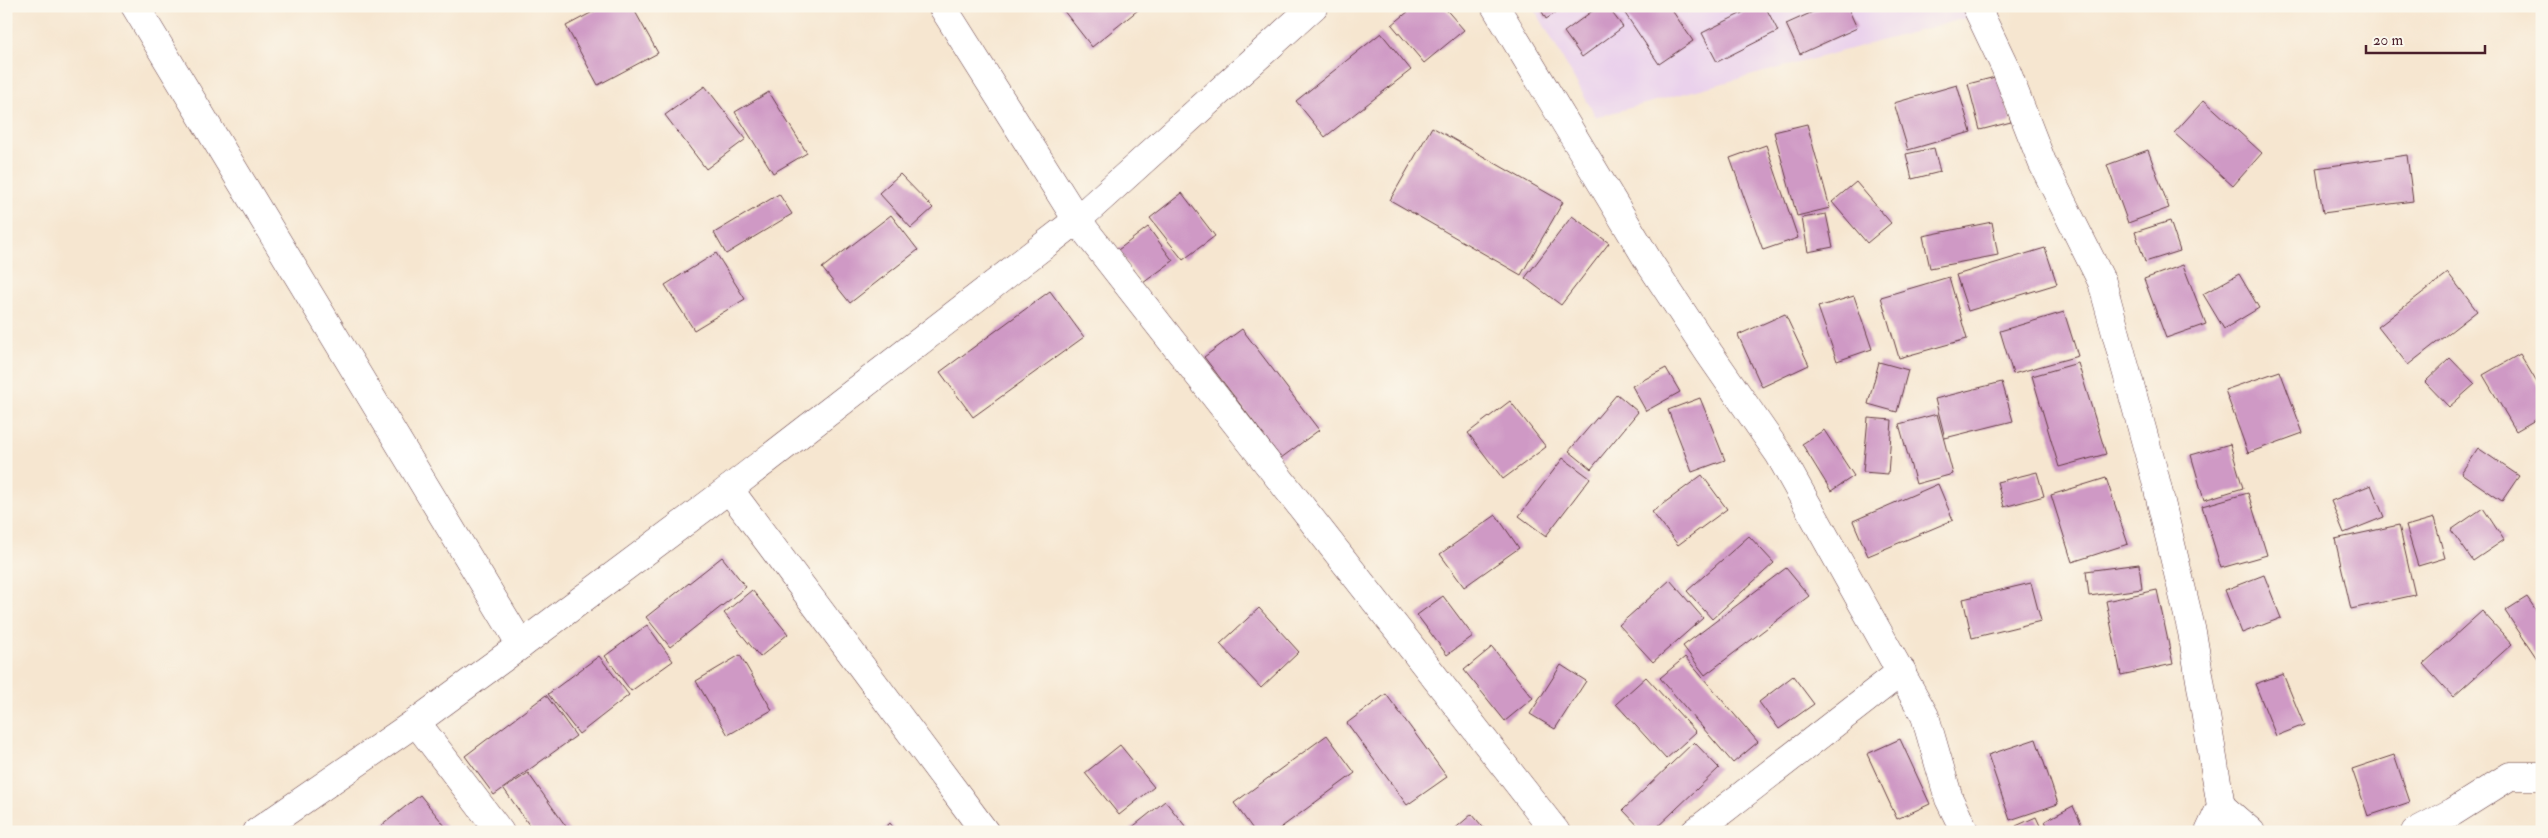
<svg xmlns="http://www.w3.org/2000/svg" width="2548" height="838" font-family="'IM FELL Double Pica',serif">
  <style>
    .built { fill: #ead1ec }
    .building { fill: #cf99c5 }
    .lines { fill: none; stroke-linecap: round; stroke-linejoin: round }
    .street-casing { stroke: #643d44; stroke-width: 29 }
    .street { stroke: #fff; stroke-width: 28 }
  </style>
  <rect width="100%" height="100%" fill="#fbf7ec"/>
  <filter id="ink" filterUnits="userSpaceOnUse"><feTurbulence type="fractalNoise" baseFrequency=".02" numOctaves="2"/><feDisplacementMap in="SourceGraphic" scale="10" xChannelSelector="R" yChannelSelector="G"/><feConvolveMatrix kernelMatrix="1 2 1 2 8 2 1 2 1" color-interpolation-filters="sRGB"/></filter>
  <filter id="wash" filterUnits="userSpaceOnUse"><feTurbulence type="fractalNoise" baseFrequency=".0096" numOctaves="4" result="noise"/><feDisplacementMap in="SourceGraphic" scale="20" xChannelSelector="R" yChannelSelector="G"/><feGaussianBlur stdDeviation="1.12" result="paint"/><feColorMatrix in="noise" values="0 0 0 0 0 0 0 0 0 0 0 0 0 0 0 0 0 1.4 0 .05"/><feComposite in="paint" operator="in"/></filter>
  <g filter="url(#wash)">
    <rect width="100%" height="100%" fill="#f6e6d0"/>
    <path class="built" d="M1533,6H2011L1596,117Z"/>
    <g id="blocks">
      <g class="building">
        <path d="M604,6H632L658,53L598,85L566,26Z"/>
        <path d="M1060,6H1143L1092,47Z"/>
        <path d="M1415,6H1443L1464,30L1424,63L1392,25Z"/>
        <path d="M1539,6H1567L1546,19Z"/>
        <path d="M1599,6H1607L1623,27L1582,57L1564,32Z"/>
        <path d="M1620,6H1669L1693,41L1659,64Z"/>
        <path d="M1756,6H1765L1778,31L1717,62L1702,33Z"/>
        <path d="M1826,6H1847L1857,28L1800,54L1786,24Z"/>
        <path d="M1381,33L1411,70L1325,137L1296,101Z"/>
        <path d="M1999,76L2011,122L1980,130L1968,84Z"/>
        <path d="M1957,85L1971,132L1908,150L1894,103Z"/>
        <path d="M705,86L746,139L706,169L665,115Z"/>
        <path d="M769,92L807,153L773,173L735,112Z"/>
        <path d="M2204,100L2262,153L2233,186L2174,133Z"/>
        <path d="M1807,124L1830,208L1797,216L1774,132Z"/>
        <path d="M1432,127L1563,202L1521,275L1390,200Z"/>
        <path d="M1766,145L1798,238L1763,250L1730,158Z"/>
        <path d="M1934,148L1940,172L1912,179L1906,154Z"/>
        <path d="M2148,150L2169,208L2128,223L2107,165Z"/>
        <path d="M2407,155L2413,201L2323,213L2316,168Z"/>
        <path d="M900,174L933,208L911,228L879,193Z"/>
        <path d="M1856,182L1891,223L1867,243L1832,202Z"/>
        <path d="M1182,193L1215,236L1183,260L1150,218Z"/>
        <path d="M779,194L792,214L726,254L714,233Z"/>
        <path d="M1826,214L1833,247L1808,252L1802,218Z"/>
        <path d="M891,215L918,250L850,303L822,268Z"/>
        <path d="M1572,216L1609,243L1561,305L1525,278Z"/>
        <path d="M2170,221L2180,251L2145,262L2135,232Z"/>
        <path d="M1992,222L1998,255L1930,268L1923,236Z"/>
        <path d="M1148,227L1173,261L1143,283L1118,250Z"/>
        <path d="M2045,248L2057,284L1968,311L1956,275Z"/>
        <path d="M716,253L745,299L694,330L665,285Z"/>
        <path d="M2183,265L2206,324L2166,338L2144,279Z"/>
        <path d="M2448,273L2477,311L2408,365L2378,327Z"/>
        <path d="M2239,274L2259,308L2224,329L2203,294Z"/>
        <path d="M1949,277L1967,339L1899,358L1881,297Z"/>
        <path d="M1050,291L1084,337L973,417L940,372Z"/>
        <path d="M1854,296L1872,349L1837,361L1818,307Z"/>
        <path d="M2064,312L2078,356L2013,374L2000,331Z"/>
        <path d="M1785,314L1809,365L1762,387L1738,335Z"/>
        <path d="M1242,329L1319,430L1281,458L1204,357Z"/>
        <path d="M2520,354L2542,391V416L2516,431L2483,375Z"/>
        <path d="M2450,358L2475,384L2449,407L2425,382Z"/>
        <path d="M1879,362L1908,370L1897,412L1868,404Z"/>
        <path d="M2078,363L2106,454L2059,467L2032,376Z"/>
        <path d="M1666,368L1680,392L1646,411L1632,386Z"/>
        <path d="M2280,371L2303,433L2248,453L2225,390Z"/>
        <path d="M2002,382L2013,421L1945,438L1935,399Z"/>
        <path d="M1617,394L1638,412L1591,469L1569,451Z"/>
        <path d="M1700,398L1725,460L1692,472L1668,410Z"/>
        <path d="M1510,401L1546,447L1503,479L1468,433Z"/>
        <path d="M1937,414L1953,474L1916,484L1899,424Z"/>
        <path d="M1868,418L1892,420L1888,474L1863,472Z"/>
        <path d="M1824,430L1854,476L1831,491L1802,444Z"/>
        <path d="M2230,444L2243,488L2204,500L2191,455Z"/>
        <path d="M2478,448L2519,476L2502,501L2461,473Z"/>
        <path d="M1563,458L1590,478L1546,536L1519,516Z"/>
        <path d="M2037,472L2044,496L2004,507L1997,482Z"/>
        <path d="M1702,475L1727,509L1678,545L1652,512Z"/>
        <path d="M2106,478L2128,544L2072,562L2051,495Z"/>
        <path d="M1938,484L1953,520L1868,556L1853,521Z"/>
        <path d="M2371,485L2384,517L2344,533L2331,501Z"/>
        <path d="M2248,493L2267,555L2221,568L2202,506Z"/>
        <path d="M2483,508L2504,540L2473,561L2451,530Z"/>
        <path d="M1496,515L1519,548L1464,587L1440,554Z"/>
        <path d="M2434,518L2445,558L2418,566L2406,526Z"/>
        <path d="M2399,525L2415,595L2351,609L2335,539Z"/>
        <path d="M1749,536L1774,563L1712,619L1687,591Z"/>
        <path d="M722,557L746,587L670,647L646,617Z"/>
        <path d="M2139,564L2142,589L2089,596L2086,571Z"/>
        <path d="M1786,568L1809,596L1705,675L1683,646Z"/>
        <path d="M2264,575L2281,618L2242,633L2225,590Z"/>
        <path d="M1670,580L1703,618L1653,662L1619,625Z"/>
        <path d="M2031,583L2041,621L1972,638L1963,599Z"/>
        <path d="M752,590L788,634L760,657L724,613Z"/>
        <path d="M2157,590L2173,664L2121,675L2106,601Z"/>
        <path d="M1443,596L1473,636L1447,655L1417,615Z"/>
        <path d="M2527,597L2542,619V666L2505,611Z"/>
        <path d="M1259,608L1299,652L1261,688L1220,644Z"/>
        <path d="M2482,611L2512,644L2453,697L2423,664Z"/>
        <path d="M647,625L673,661L631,691L605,656Z"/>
        <path d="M1492,647L1533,698L1505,721L1464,670Z"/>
        <path d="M740,655L772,710L728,735L696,681Z"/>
        <path d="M599,656L629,695L579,734L548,694Z"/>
        <path d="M1685,657L1758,742L1733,763L1660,678Z"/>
        <path d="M1561,665L1586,681L1555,729L1530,714Z"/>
        <path d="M2283,674L2304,725L2276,736L2255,684Z"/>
        <path d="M1793,676L1814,704L1779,729L1759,702Z"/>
        <path d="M1646,677L1696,732L1666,759L1616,704Z"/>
        <path d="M1386,694L1447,777L1407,805L1347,723Z"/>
        <path d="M546,695L576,736L494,795L465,756Z"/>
        <path d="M1327,735L1355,773L1275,832H1255L1234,803Z"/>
        <path d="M1900,739L1930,804L1897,819L1867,754Z"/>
        <path d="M2036,739L2058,804L2010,820L1988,755Z"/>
        <path d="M1694,742L1719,768L1652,832H1644L1623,810Z"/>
        <path d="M1120,745L1154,787L1119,815L1085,773Z"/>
        <path d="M2394,755L2410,802L2368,816L2352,769Z"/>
        <path d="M528,773L570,832H534L504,789Z"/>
        <path d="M420,795L449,831L386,832L381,826Z"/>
        <path d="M1165,801L1190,832H1133L1130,829Z"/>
        <path d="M2073,806L2085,832H2050L2045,821Z"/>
        <path d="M1472,814L1487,832H1451Z"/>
        <path d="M2036,817L2043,832H2018L2016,826Z"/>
        <path d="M890,823L897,832H880Z"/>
      </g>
    </g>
  </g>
  <g filter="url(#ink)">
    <use href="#blocks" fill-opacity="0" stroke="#643d44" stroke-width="1"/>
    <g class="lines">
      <defs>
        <g id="street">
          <path d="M135,6L521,645"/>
          <path d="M942,6L1077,220L1556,832"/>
          <path d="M1495,6L1649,262L1709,353L1779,454L1925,716L1949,799L1965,832"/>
          <path d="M1976,6L2005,67L2042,162L2102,282L2154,473L2192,632L2221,806L2209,832"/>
          <path d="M729,489L985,832"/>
          <path d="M416,722L500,832"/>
          <path d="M2221,806L2251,832"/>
          <path d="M257,832L416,722L521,645L729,489L1077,220L1314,6"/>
          <path d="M1695,832L1902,671"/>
          <path d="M2415,832L2453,812L2510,776H2542"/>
        </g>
      </defs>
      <use href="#street" class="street-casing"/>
      <use href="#street" class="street"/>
    </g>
  </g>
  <rect width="2548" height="838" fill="none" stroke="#fbf7ec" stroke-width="25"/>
  <path d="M2366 45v8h119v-8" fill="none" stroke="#4a1f2b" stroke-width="2.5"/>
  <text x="2373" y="45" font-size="15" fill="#4a1f2b" stroke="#fbf7ec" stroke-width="4" paint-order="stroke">20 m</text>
</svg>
